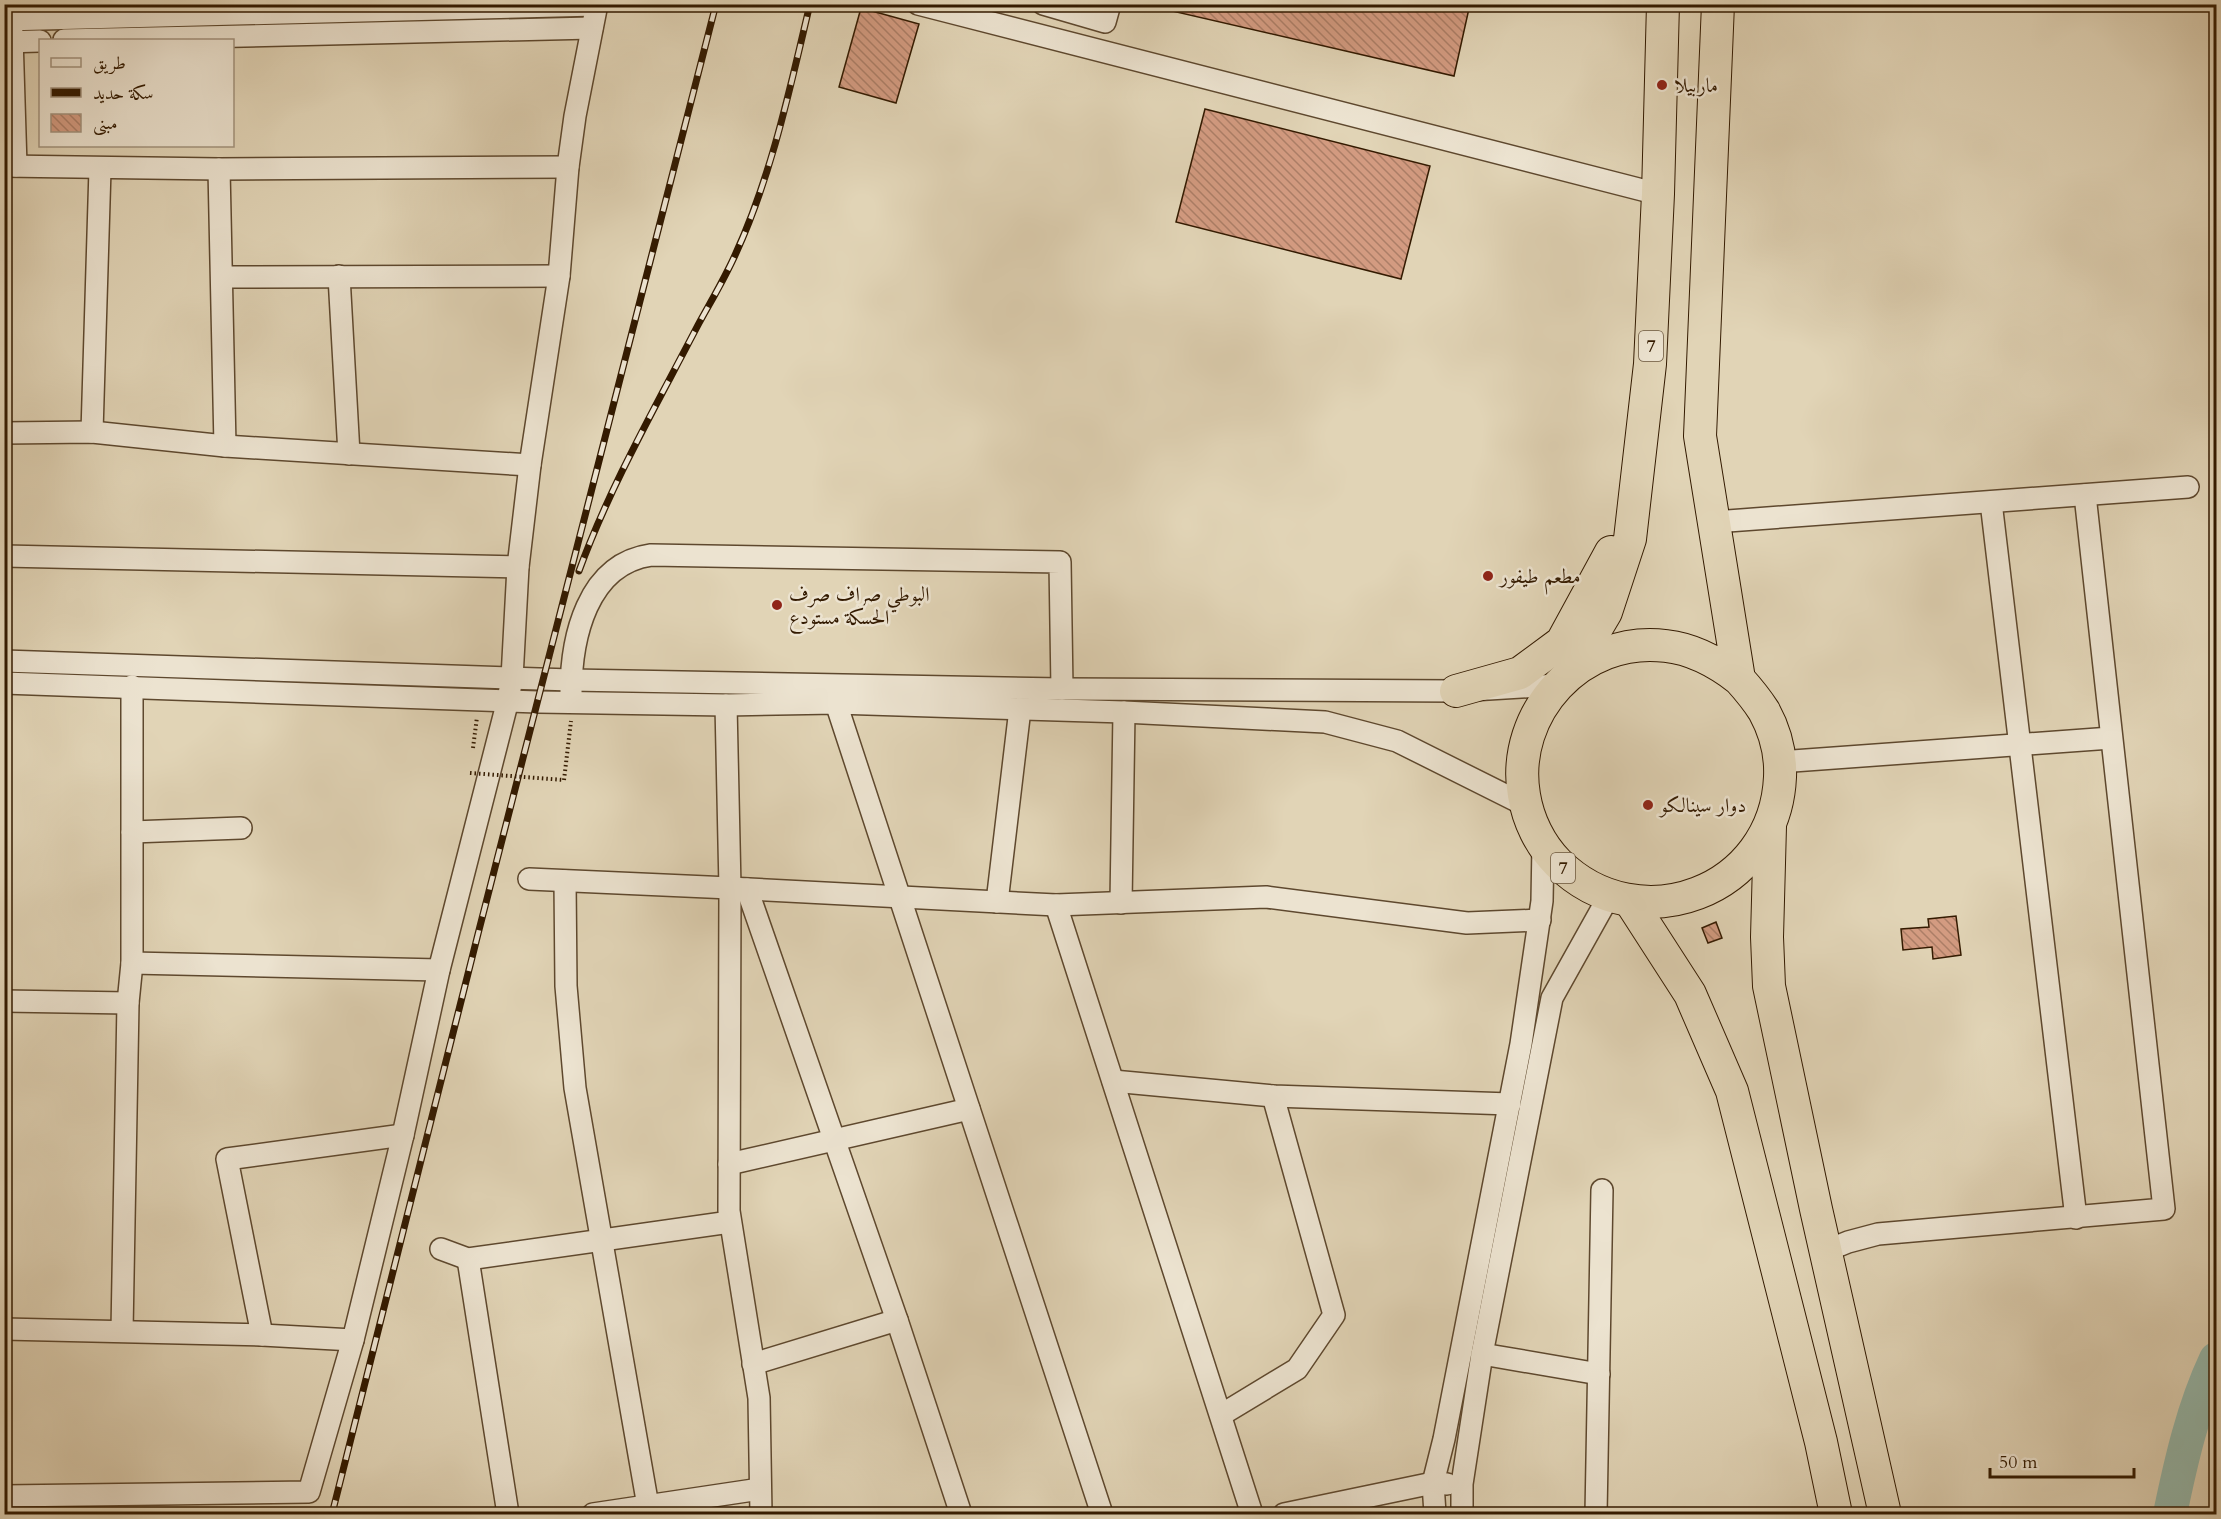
<svg xmlns="http://www.w3.org/2000/svg" width="2221" height="1519" font-family="Cardo,Amiri,serif">
  <style>
    .lines { fill: none; stroke-linecap: round; stroke-linejoin: round }
    .river { stroke: #95b8ab; stroke-width: 34 }
    .building { fill: url(#building-back-hatch); stroke: #331a00; stroke-width: 1.5 }
    .minor-casing { stroke: #5e482e; stroke-width: 24 }
    .highway-casing { stroke: #331a00; stroke-width: 34 }
    .path { stroke: #331a00; stroke-width: 4; stroke-dasharray: 1.5 3; stroke-linecap: butt }
    .minor { stroke: #ece3d0; stroke-width: 21 }
    .highway { stroke: #e1d4b6; stroke-width: 32 }
    .rail-casing { stroke: #331a00; stroke-width: 7 }
    .rail { stroke: #ece3d0; stroke-width: 4.5; stroke-dasharray: 14; stroke-linecap: butt }
    .path-bridge { stroke: #331a00; stroke-width: 4; stroke-dasharray: 1.5 3; stroke-linecap: butt }
    .poi-dot { fill: #8f2418; stroke: #ece3d0; stroke-width: 2 }
    .labels { text-anchor: middle; dominant-baseline: central; stroke-width: 5; stroke-linejoin: round; paint-order: stroke }
    .shield { fill: #ece3d0; stroke: #6a563e; stroke-width: 1.5 }
    .shield-label { font-size: 18px; font-weight: bold; fill: #331a00 }
    .poi-label { font-size: 20px; fill: #331a00; stroke: #ece3d0; text-anchor: start }
  </style>
  <defs>
    <pattern id="building-back-hatch" width="6" height="6" patternUnits="userSpaceOnUse" patternTransform="scale(1.5)"><rect width="6" height="6" fill="#d39b81"/><path d="M-1 5l2 2M0 0l6 6M5-1l2 2" fill="none" stroke="#ac7e67"/></pattern>
  </defs>
  <rect width="100%" height="100%" fill="#e1d4b6"/>
  <filter id="stains"><feTurbulence type="fractalNoise" baseFrequency=".00333" numOctaves="4"/><feColorMatrix values="0 0 0 0 .2 0 0 0 0 .09 0 0 0 0 .02 0 0 0 .5 -.17"/></filter>
  <radialGradient id="worn" r=".72"><stop offset=".6" stop-color="#630" stop-opacity="0"/><stop offset="1" stop-color="#630" stop-opacity=".3"/></radialGradient>
  <g class="lines">
    <path class="river" d="M2170,1514C2181,1461 2193,1408 2216,1359"/>
  </g>
  <g class="building">
    <path d="M1172,4H1470L1454,76L1172,11Z"/>
    <path d="M861,8L919,24L896,103L839,87Z"/>
    <path d="M1205,109L1430,166L1401,279L1176,222Z"/>
    <path d="M1956,916L1961,955L1933,959L1932,947L1903,950L1901,929L1929,927L1928,919Z"/>
    <path d="M1716,922L1722,938L1708,943L1702,928Z"/>
  </g>
  <g class="lines">
    <defs>
      <g id="minor">
        <path d="M11,4L16,166"/>
        <path d="M918,4L1658,194"/>
        <path d="M1043,4L1105,22L1110,4"/>
        <path d="M4,20L596,5"/>
        <path d="M64,40L592,28"/>
        <path d="M4,42L40,41"/>
        <path d="M4,166L219,169L568,167"/>
        <path d="M219,169L225,446"/>
        <path d="M339,276L349,454"/>
        <path d="M222,277L559,276"/>
        <path d="M92,432L100,169"/>
        <path d="M4,433L92,432L225,446L530,465"/>
        <path d="M1991,502L2076,1218"/>
        <path d="M1714,522L2188,487"/>
        <path d="M4,556L518,567"/>
        <path d="M4,661L571,680L1062,689L1456,691L1557,685"/>
        <path d="M4,683L538,702L726,705L836,703L1124,712L1325,722L1397,741L1525,805"/>
        <path d="M571,693C571,638 587,564 651,555L1060,562L1062,689"/>
        <path d="M836,703L1102,1514"/>
        <path d="M726,705L730,888L729,1211L759,1398L761,1514"/>
        <path d="M1779,762L2111,738"/>
        <path d="M132,832L241,828"/>
        <path d="M529,879L730,888L1056,905L1266,897L1467,923L1540,920"/>
        <path d="M565,881L566,986L575,1088L648,1506"/>
        <path d="M747,889L897,1320L961,1514"/>
        <path d="M997,902L1020,709"/>
        <path d="M1121,903L1124,712"/>
        <path d="M1056,905L1252,1514"/>
        <path d="M132,963L439,970"/>
        <path d="M4,1001L128,1003"/>
        <path d="M1113,1081L1273,1096L1510,1104"/>
        <path d="M729,1164L969,1109"/>
        <path d="M441,1249L468,1259L730,1222"/>
        <path d="M1826,1251L1848,1242L1878,1234L2164,1209L2085,495"/>
        <path d="M468,1259L508,1514"/>
        <path d="M4,1329L262,1335L353,1340"/>
        <path d="M122,1331L128,1003L132,963V686"/>
        <path d="M262,1335L227,1159L403,1135"/>
        <path d="M1482,1354L1599,1374"/>
        <path d="M753,1364L897,1320"/>
        <path d="M1221,1415L1297,1369L1334,1315L1273,1096"/>
        <path d="M4,1496L309,1492L353,1340L403,1135L439,970L508,700L512,678L518,567L530,465L559,276L568,167L575,116L597,4"/>
        <path d="M593,1514L760,1489"/>
        <path d="M1284,1514L1433,1483L1447,1484"/>
        <path d="M1435,1514L1433,1483L1444,1439L1521,1044L1542,901L1543,845"/>
        <path d="M1462,1514V1484L1482,1354L1552,998L1609,896"/>
        <path d="M1596,1514L1602,1190"/>
      </g>
      <g id="highway">
        <path d="M1718,4L1700,436L1739,679C1748,689 1757,700 1764,711C1775,731 1781,755 1780,777C1775,892 1639,943 1558,863C1540,845 1528,820 1524,795C1510,713 1581,635 1666,646C1694,649 1717,662 1739,679"/>
        <path d="M1570,673L1606,612L1630,539L1650,364L1658,194L1663,4"/>
        <path d="M1456,691L1520,673L1562,642L1611,552"/>
        <path d="M1770,826L1767,937L1769,986L1816,1209L1885,1514"/>
        <path d="M1630,901L1690,994L1732,1091L1821,1442L1836,1514"/>
      </g>
    </defs>
    <use href="#minor" class="minor-casing"/>
    <use href="#highway" class="highway-casing"/>
    <g class="path">
      <path d="M473,748L477,717"/>
      <path d="M564,780L571,721"/>
    </g>
    <use href="#minor" class="minor"/>
    <use href="#highway" class="highway"/>
    <defs>
      <g id="rail">
        <path d="M579,571C610,486 656,406 698,325C711,301 725,278 736,253C772,174 790,88 810,4"/>
        <path d="M332,1514L479,930L716,4"/>
      </g>
    </defs>
    <use href="#rail" class="rail-casing"/>
    <use href="#rail" class="rail"/>
    <path class="path-bridge" d="M470,773L564,780"/>
  </g>
  <g class="poi-dot">
    <circle cx="1662" cy="85" r="6"/>
    <circle cx="1488" cy="576" r="6"/>
    <circle cx="777" cy="605" r="6"/>
    <circle cx="1648" cy="805" r="6"/>
  </g>
  <g class="labels">
    <g class="shield">
      <rect x="1639" y="331" width="24" height="30" rx="4.5"/>
      <rect x="1551" y="853" width="24" height="30" rx="4.5"/>
    </g>
    <g class="shield-label">
      <text x="1651" y="346">7</text>
      <text x="1563" y="868">7</text>
    </g>
    <g class="poi-label">
      <text x="1674" y="85">ماربيلا</text>
      <text x="1500" y="576">مطعم طيفور</text>
      <text x="789" y="594">البوطي صراف صرف<tspan x="789" dy="23">الحسكة مستودع</tspan></text>
      <text x="1660" y="805">دوار سينالكو</text>
    </g>
  </g>
  <rect width="2221" height="1519" fill="none" stroke="#e1d4b6" stroke-width="24"/>
  <rect x="6" y="6" width="2209" height="1507" fill="none" stroke="#331a00" stroke-width="3"/>
  <rect x="12" y="12" width="2197" height="1495" fill="none" stroke="#331a00" stroke-width="1.5"/>
  <rect x="39" y="39" width="195" height="108" fill="#ece3d0" stroke="#a2937d" stroke-width="1.5"/>
  <rect x="51" y="58" width="30" height="9" fill="#ece3d0" stroke="#a2937d" stroke-width="1.5"/>
  <text x="93" y="69" font-size="18" fill="#331a00">طريق</text>
  <rect x="51" y="88" width="30" height="9" fill="#331a00" stroke="#a2937d" stroke-width="1.5"/>
  <text x="93" y="99" font-size="18" fill="#331a00">سكة حديد</text>
  <rect x="51" y="114" width="30" height="18" fill="url(#building-back-hatch)" stroke="#a2937d" stroke-width="1.5"/>
  <text x="93" y="129" font-size="18" fill="#331a00">مبنى</text>
  <path d="M1990 1468v9h144v-9" fill="none" stroke="#331a00" stroke-width="3"/>
  <text x="1999" y="1468" font-size="18" fill="#331a00" stroke="#ece3d0" stroke-width="4.5" paint-order="stroke">50 m</text>
  <rect width="100%" height="100%" filter="url(#stains)"/>
  <rect width="100%" height="100%" fill="url(#worn)"/>
</svg>
